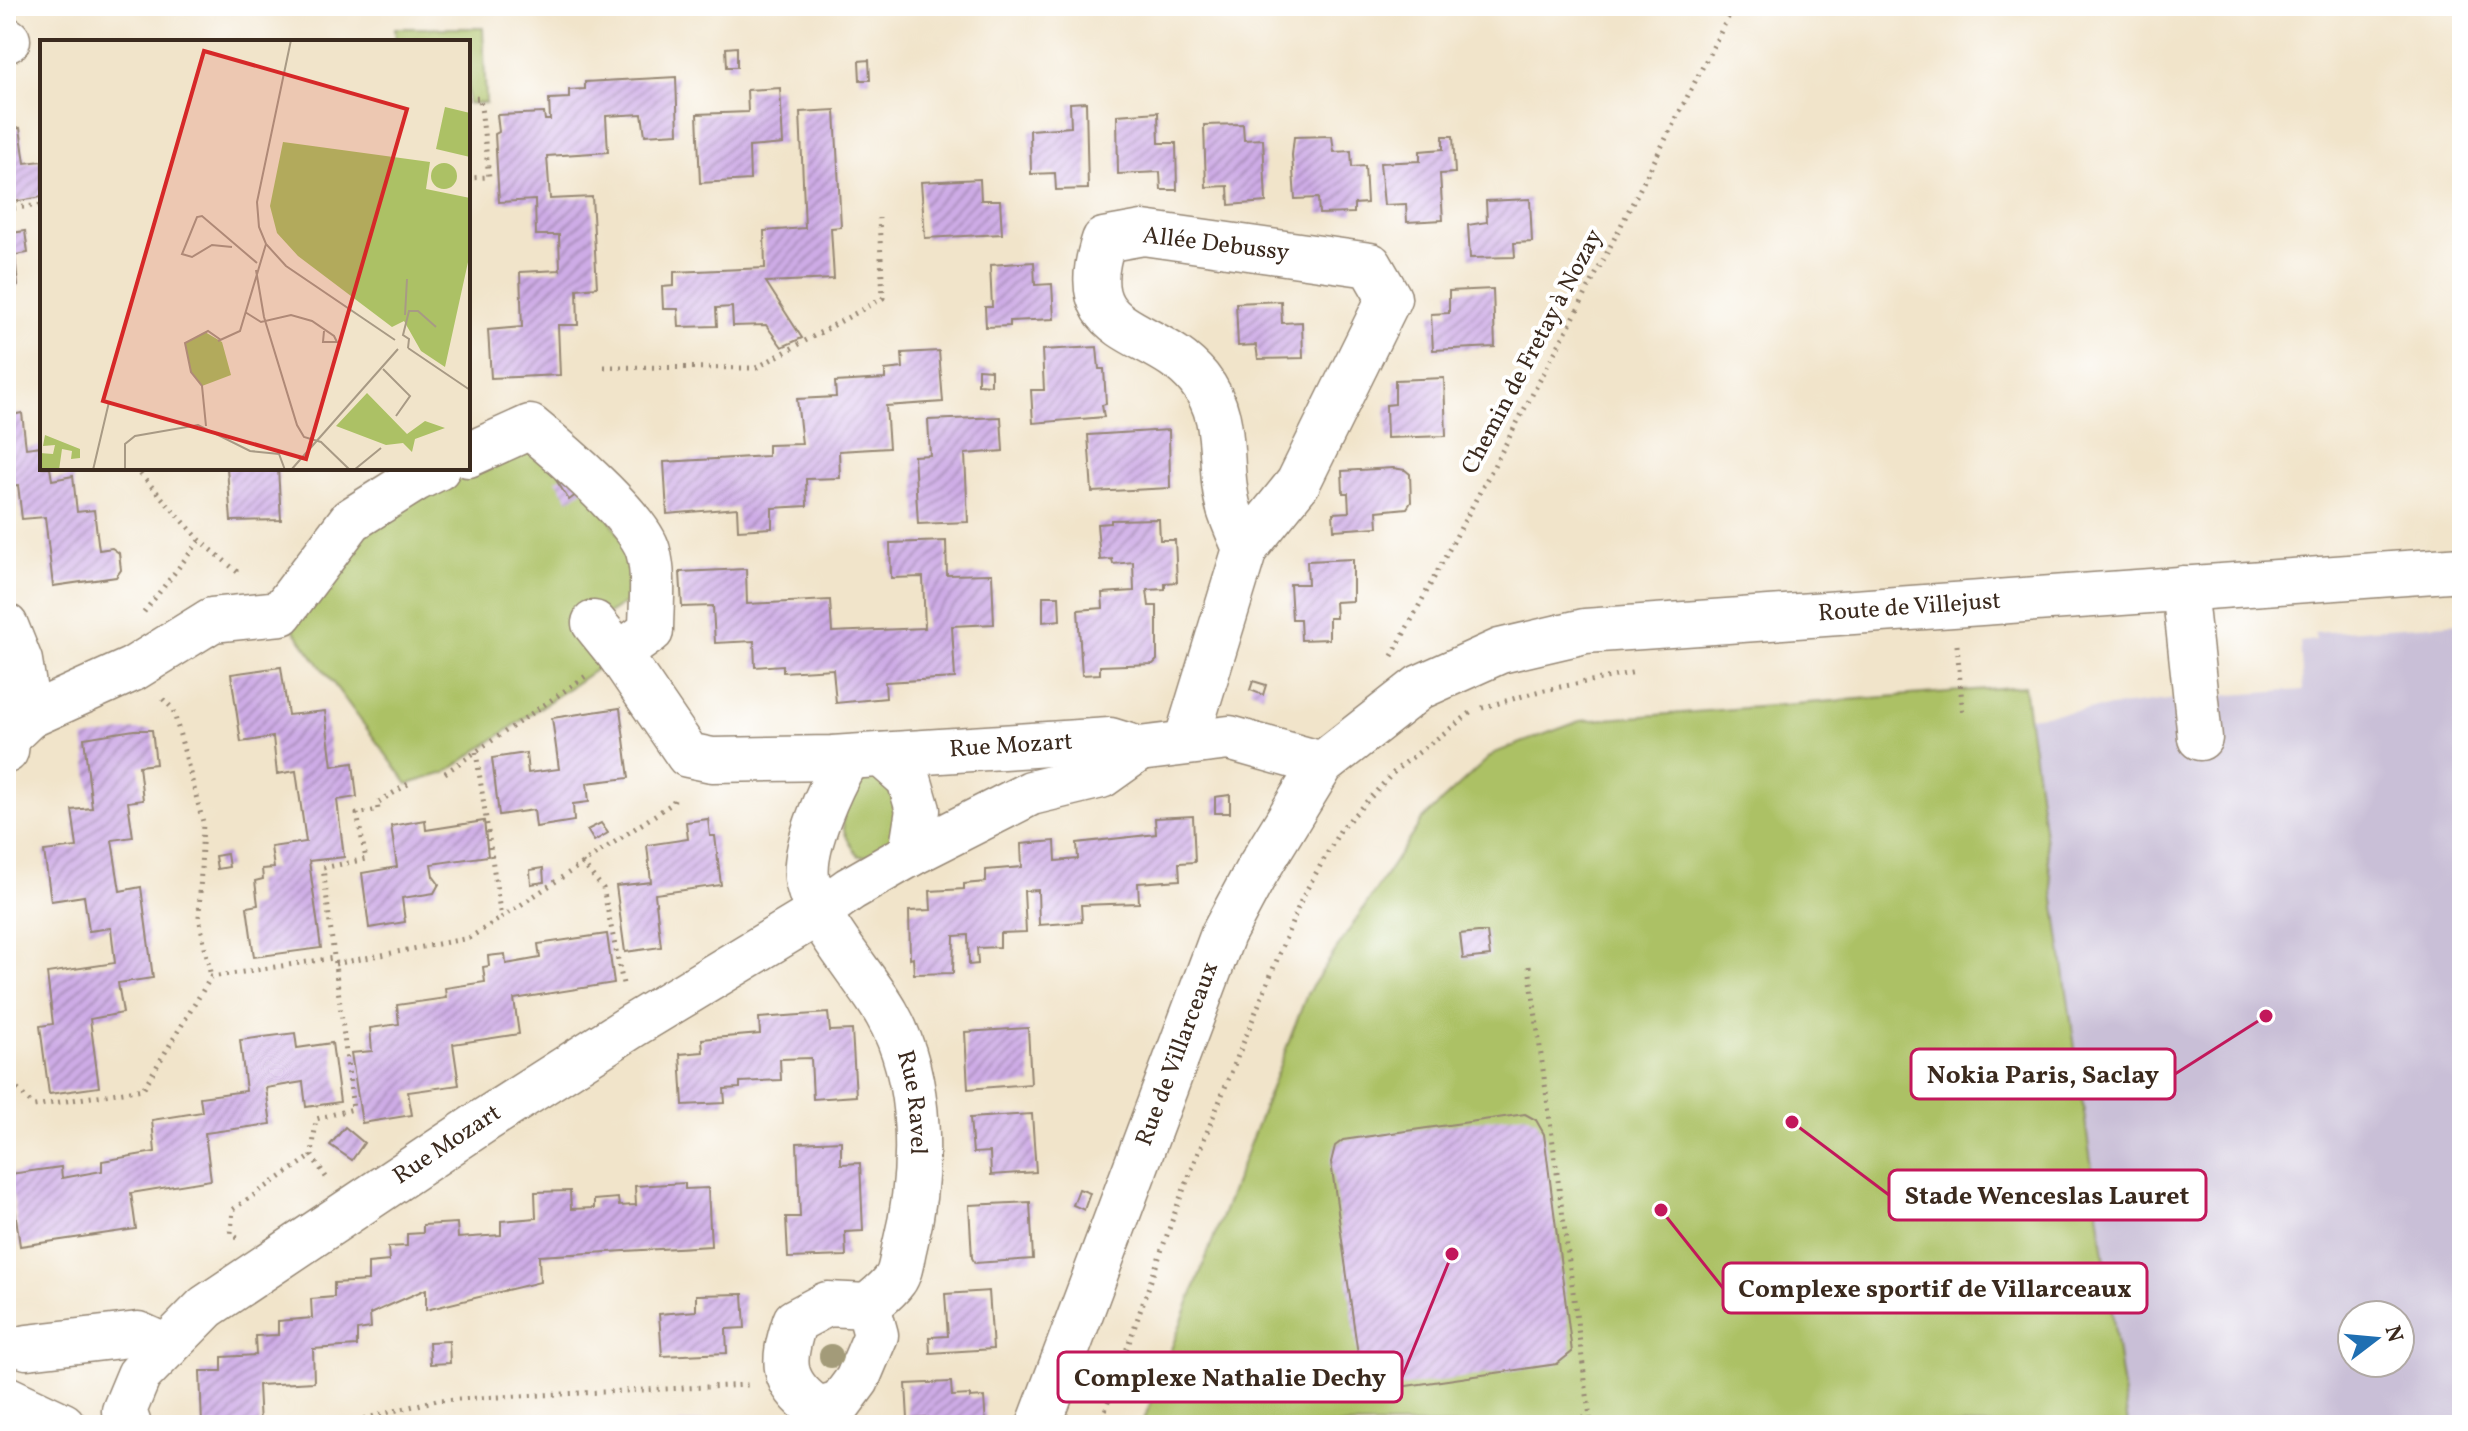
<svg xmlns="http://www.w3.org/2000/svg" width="2468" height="1431" font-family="Vollkorn,serif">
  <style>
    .industrial { fill: #c9bfd7; fill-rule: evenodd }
    .green { fill: #acc165; stroke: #747642; stroke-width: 2 }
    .building { fill: url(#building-hatch) }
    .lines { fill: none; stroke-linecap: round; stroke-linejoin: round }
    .minor-casing { stroke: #968774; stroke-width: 47 }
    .path { stroke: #968774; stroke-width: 5; stroke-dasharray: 2 6; stroke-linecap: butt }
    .minor { stroke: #fff; stroke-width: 44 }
    .tree { fill: #a39b79 }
    .labels { text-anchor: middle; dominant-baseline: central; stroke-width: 8; stroke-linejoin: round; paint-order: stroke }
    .street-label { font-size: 24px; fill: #3b2a1e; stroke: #fff }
    .inset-road { fill: none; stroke: #a89a85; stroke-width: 2 }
    .view { fill: #d62828; fill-opacity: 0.15; stroke: #d62828; stroke-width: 4 }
    .inset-edge { fill: none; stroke: #3b2a1e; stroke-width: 4 }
    .leader { fill: none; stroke: #c2185b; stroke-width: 3 }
    .callout-dot { fill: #c2185b; stroke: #fff; stroke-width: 3 }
    .callout { fill: #fff; stroke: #c2185b; stroke-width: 3 }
    .callout-label { font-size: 26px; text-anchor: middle; font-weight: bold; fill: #3b2a1e }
  </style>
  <defs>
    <pattern id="building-hatch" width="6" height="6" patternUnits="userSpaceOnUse" patternTransform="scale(2)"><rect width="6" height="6" fill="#ceace6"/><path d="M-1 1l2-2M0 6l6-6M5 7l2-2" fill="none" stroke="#a88cba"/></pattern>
  </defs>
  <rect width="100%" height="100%" fill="#fff"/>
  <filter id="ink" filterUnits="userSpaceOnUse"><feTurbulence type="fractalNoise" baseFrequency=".0125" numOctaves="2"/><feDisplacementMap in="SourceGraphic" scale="16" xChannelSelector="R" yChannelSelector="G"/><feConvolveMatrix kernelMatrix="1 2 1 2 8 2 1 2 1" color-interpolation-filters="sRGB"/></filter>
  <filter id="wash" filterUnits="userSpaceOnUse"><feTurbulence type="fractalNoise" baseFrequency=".006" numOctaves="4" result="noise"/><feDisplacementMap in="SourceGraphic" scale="32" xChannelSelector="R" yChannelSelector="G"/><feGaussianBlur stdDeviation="1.8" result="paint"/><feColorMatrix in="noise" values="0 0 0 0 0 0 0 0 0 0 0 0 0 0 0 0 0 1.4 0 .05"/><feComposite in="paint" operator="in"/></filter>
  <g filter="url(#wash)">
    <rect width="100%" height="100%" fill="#f1e4ca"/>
    <path class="industrial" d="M2462,623V1425H2128L2028,717L2185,698L2303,690L2300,642L2316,640L2314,633ZM2352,1315H2400V1363H2352Z"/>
    <g class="green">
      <path d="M395,28H483L486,103L468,104V42H396Z"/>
      <path d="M530,427L575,463L651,586L582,631L608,661L445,773L408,784L281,613L351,520Z"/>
      <path d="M2024,686L2128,1425H1142L1307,994L1422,820L1494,753L1580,721Z"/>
      <path d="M884,772L904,834L876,856H859C832,824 845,810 856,775Z"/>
    </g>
    <g id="blocks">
      <g class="building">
        <path d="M737,47V67H727L726,48Z"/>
        <path d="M869,60L870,80H860L859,61Z"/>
        <path d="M676,77L678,133L645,135L642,114L606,116L608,152L547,156L550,199L592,197L597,287L577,289L578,325H558L560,375L491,378L488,330L522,327L520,272L560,270L559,235H536L535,200L499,202L495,134L499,132L497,115L544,113L545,120H550L549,99L569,98V90L585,89V82Z"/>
        <path d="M780,88L783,144L749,147L750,180L700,183L697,114L748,112L747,90Z"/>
        <path d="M1086,102L1088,189L1056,190L1055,173L1031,174L1030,130L1071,127L1070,103Z"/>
        <path d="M835,110L841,227L831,228L834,279L766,282L802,338L782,347L766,325L733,326L732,307L716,308L717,326L679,327L678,309H663L662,287L674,286V272L765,268L764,231L805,228L800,112Z"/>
        <path d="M1158,112L1159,143H1176L1177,190H1161L1160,172L1118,174L1117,115Z"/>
        <path d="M1243,124L1244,140L1263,139L1266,202L1229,205L1228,186L1206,187L1204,125Z"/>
        <path d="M20,128L25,163L42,161V197L7,203L6,130Z"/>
        <path d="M1332,136L1334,152L1351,151L1352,167L1365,166L1367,203L1354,204V213L1319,214L1318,198L1295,199L1292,155L1294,137Z"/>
        <path d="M1443,136H1453L1455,173L1440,174L1443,220L1407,222L1406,204L1384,205L1380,163L1420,161V151L1443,149Z"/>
        <path d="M980,179L981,200H1000L1002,234L925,238L921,182Z"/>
        <path d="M1530,199L1532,242L1514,243L1515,257L1470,258L1468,225L1487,222L1486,201Z"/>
        <path d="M6,219H9L12,233L25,231L28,253L15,255L18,286L6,288Z"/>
        <path d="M1034,262L1035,285L1052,284L1054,319L1010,321V326L986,327L985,307H992L990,265Z"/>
        <path d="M1493,289L1495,347L1433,350L1431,314L1449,313V291Z"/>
        <path d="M1281,301L1282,323L1302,322L1303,358L1258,359L1256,345L1238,346L1236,303Z"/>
        <path d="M6,316L12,353L6,354Z"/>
        <path d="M1097,347L1099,369H1104L1106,404L1102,405L1104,417L1033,423L1031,390H1044L1042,350Z"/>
        <path d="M939,351L943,402L886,406L889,448L839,451L840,478L806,479L807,506L772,508V528L738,530L737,508L667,514L664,462L768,456V445L802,444L797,399L836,397L835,382L885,379V370L903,368L902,353Z"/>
        <path d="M978,369L991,370V385L978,384Z"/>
        <path d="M1444,378L1446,436L1387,438L1386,405L1395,404V380Z"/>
        <path d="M22,413L26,448L42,446V468H50L52,480L73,476L77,512L94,510L99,550L112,548L119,553L121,570L116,577L53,586L45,517L22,519L18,485L6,486V416Z"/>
        <path d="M1001,417L1003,451L965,454L968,522L918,524L914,456L930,455L928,420Z"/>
        <path d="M1169,430L1170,488L1092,492L1088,435Z"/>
        <path d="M227,468H278L281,520L231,521Z"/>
        <path d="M1393,468L1405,470L1410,474L1411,502L1407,508L1377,511L1378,527L1334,530L1333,513L1349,512L1348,493H1343L1342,471Z"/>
        <path d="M572,470L585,488L569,500L556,480Z"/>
        <path d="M1159,519L1160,540H1175L1177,582L1165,583V589L1147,590L1149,606H1157V660L1153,664L1100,666V674L1082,675L1078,610L1103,608L1102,593L1134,591L1133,562L1113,564L1112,559L1100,560L1097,524L1111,523V520Z"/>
        <path d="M946,541L947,575L992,574L994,624L952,626L955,678L885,682L886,698L836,703L833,669L783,672V665L755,667L754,641L715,643L713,606L682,607L680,572L746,569L747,604L830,600L832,632L925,628L923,577L891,578L890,543Z"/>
        <path d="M1353,559V601L1335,602L1336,618H1329V639L1301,640L1300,619H1292L1290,584H1308L1307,561Z"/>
        <path d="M1043,596H1059L1060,620L1043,622Z"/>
        <path d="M281,667L288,715L325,711L332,766L353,763L357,797L337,800L344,857L309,861L321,948L254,957L247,907L258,905L255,881L263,879L262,869L274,868L271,847L306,842L296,771L277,774L273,737L241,742L231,674Z"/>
        <path d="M1253,681L1266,685L1263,695L1250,690Z"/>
        <path d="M620,708L629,778L587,783L589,802L573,804L574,821L536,827L534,810L499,815L492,758L526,753L528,773L559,769L552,718Z"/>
        <path d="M134,730H152L156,764L139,766L143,800L128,802L133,837L112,840L120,891L141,887L153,978L118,983L123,1013L90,1019L99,1087L49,1094L40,1026L53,1024L47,973L115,963L111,928L89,931L84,896L51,901L44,851L77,847L72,810L92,808L84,738Z"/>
        <path d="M1230,795V813H1215V797Z"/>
        <path d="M1193,816L1195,862L1179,863L1180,880L1138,883L1139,903L1081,905L1082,922L1039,925L1038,890L1024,891L1026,932L1000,933V947L977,948L978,964L969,965L968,935L954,936L953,973L914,974L913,958L910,959L909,911L931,910L930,891L964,889V884L986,882V870L1022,867L1021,844L1055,841L1056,861L1078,859L1077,843L1156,834L1155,818Z"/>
        <path d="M708,819L710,836H715L721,885L655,894L661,947L625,952L616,886L651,882L647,845L688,839L686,822Z"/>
        <path d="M425,820L426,830L484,821L488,856L431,864L433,876L439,884L434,893L402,898L405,922L369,928L362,873L397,867L391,826Z"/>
        <path d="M601,823L608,833L594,841L587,830Z"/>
        <path d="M227,854L229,867L217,869L215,856Z"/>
        <path d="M543,868L544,882L531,884L530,870Z"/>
        <path d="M1478,932H1487L1490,956L1463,959L1460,934Z"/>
        <path d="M607,934L614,983L514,999L519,1034L453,1044L459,1085L408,1092L412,1115L362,1123L351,1053L372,1051L370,1028L399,1024L397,1005L446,998L445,988L485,982L483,967L489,966L488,956L505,954L506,964L540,958L538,944Z"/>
        <path d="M828,1013L830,1031L852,1030L856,1096L813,1099L811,1058L780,1059L781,1080L740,1082V1088L724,1089L725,1103L683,1105L680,1054L703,1052L702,1039L760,1034L759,1018Z"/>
        <path d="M1028,1028L1031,1084L968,1089L965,1032Z"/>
        <path d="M295,1033L297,1048L332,1043L340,1102L306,1107L303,1082L266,1088L271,1124L205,1133L211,1180L131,1193L136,1229L20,1246L10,1174L61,1167L62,1178L102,1171V1161L155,1152L152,1120L202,1112L200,1097L246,1091L240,1040Z"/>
        <path d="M1032,1114L1036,1172L991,1175L990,1152L973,1153L970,1118Z"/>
        <path d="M1525,1114L1536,1120L1544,1134L1572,1352L1557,1364L1379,1390L1370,1387L1361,1376L1331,1162L1335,1146L1343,1140Z"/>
        <path d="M345,1127L364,1143L352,1160L330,1145Z"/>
        <path d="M841,1141V1164L860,1163L863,1231L845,1232L846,1256L788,1258L786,1217H800L797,1143Z"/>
        <path d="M685,1183V1189L708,1188L711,1246L539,1256L540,1282L426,1310V1289L370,1314L371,1328L357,1330V1346L313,1349L314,1382L258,1385L260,1425H202L200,1371H222V1357L256,1355L255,1336L278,1335V1321L312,1318L311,1299L334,1297V1283L368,1281V1263L389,1261L388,1247L407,1246V1234L423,1233V1225L457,1223L458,1238L501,1235V1221L536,1218L535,1192L570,1191L571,1209L594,1208V1200L618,1198L619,1206L636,1205L635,1186Z"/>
        <path d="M1079,1189L1090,1193L1084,1210L1073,1205Z"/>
        <path d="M1030,1202L1033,1259L975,1263L972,1258L969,1205Z"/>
        <path d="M989,1291L993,1349L930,1353L929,1337L948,1336L945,1294Z"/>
        <path d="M743,1294L745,1328L726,1329L727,1353L662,1356L659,1314L696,1311V1295Z"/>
        <path d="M449,1341L450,1363L430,1364L429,1342Z"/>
        <path d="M951,1382L952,1396L970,1395V1398L984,1397L986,1425H928V1418L908,1419L906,1384Z"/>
        <path d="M739,1419L740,1425H679L678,1423Z"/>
      </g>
    </g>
  </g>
  <g filter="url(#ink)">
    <use href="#blocks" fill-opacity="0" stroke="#968774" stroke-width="2"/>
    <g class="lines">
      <defs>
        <g id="minor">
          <path d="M6,40H8"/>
          <path d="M468,455L530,427C557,449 640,519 648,551C655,575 651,606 651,631L619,654"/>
          <path d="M2184,588L2200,738"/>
          <path id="s1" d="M594,623L619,654L688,755L712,760L832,758L1110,740L1139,749L1229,738L1322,764"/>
          <path d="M6,626L20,661L29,716L8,736L6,751"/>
          <path d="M29,716L133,669L212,620L281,613L351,520L416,479L438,468"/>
          <path d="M1186,742L1245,549L1298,483L1389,298L1370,265L1143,233L1104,240C1070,340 1155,324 1199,379C1232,420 1216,464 1229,509C1233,522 1240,536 1245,549"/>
          <path d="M882,755L909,779L918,810L911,854"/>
          <path id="s2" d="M847,758C831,786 803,845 807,878C812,920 866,976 887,1014C924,1079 923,1174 905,1245C902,1256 901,1272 895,1280C888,1290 877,1298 868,1306L827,1304L795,1321C781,1362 781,1383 818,1409L840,1403L857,1380L876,1335L868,1306"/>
          <path d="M27,1347L138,1334L167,1347"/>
          <path d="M6,1398L63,1425"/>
          <path id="s3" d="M129,1425L124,1411L139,1375L206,1307L485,1120L632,1026L805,921L850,889L911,854L1031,793L1101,776L1139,749"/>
          <path id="s4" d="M1039,1425L1223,934L1255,874L1322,764L1420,687L1500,651L1585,631L2462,569"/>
        </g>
      </defs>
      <use href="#minor" class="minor-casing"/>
      <g class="path">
        <path d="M468,99L480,98L489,177L468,178"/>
        <path d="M6,209L42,205"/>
        <path d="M604,367L756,368L883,298L879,218"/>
        <path d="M135,468L200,540L241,575"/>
        <path d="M144,612L200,540"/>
        <path d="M1957,645L1963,716"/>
        <path d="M1392,656L1577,311L1734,6"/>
        <path d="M163,699L173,709L203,822L199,917L211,977"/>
        <path d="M1482,708L1540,691L1636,672"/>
        <path d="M476,752L501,918L673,803L676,795"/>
        <path d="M445,773L586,676"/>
        <path d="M582,863L603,888L623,984"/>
        <path d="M335,964L469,938L501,918"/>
        <path d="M1529,966L1590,1417"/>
        <path d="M6,1078L34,1106L143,1089L211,977L333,958"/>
        <path d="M326,1177L312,1156L316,1119L353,1109L323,868L366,859L357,814L378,810L377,803L408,784"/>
        <path d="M237,1238L231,1233L233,1209L312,1156"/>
        <path d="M350,1425L355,1421L437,1400L748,1385"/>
        <path d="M1100,1425L1179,1201L1302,898L1341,829L1397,769L1473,711"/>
        <path d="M1543,1425L1590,1417L1591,1425"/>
      </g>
      <use href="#minor" class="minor"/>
    </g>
    <circle class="tree" cx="831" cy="1356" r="12"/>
  </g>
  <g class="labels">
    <g class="street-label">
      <text transform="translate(1216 245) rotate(7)">Allée Debussy</text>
      <text transform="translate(1533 352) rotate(-62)">Chemin de Fretay à Nozay</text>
      <text stroke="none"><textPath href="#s4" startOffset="1346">Route de Villejust</textPath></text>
      <text stroke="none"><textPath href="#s1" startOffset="486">Rue Mozart</textPath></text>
      <text stroke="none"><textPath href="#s4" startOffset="396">Rue de Villarceaux</textPath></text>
      <text stroke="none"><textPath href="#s2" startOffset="380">Rue Ravel</textPath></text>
      <text stroke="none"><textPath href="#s3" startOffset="440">Rue Mozart</textPath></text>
    </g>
  </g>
  <g transform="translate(40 40)">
    <rect width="430" height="430" fill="#f1e4ca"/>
    <path d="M405,67L430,73V117L396,109ZM243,102L390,122L386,149L430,158V213L405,327L381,311L364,281L352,287L258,216L237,193L230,166ZM391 136a13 13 0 1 1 26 0a13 13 0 1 1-26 0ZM165,292L182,302L191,335L162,346L151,332L145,303ZM327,353L367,394L385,381L405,388L375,399L372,412L363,403L346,405L296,386ZM5,395L40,409V418L31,419L32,411L22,409L19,430H2L0,413L13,414L15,405L3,406Z" fill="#acc165"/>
    <path class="inset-road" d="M251,0L217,162L219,187L226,204L246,226L355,300M192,207L172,205L152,217L142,214L157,177L162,176L217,223M216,230L224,277L257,385L264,397L281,402L310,430M205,272L221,282L251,275L272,281L294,296L297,302H283L284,291M365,275L367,239M178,301L200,291L226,204M368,308L369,299L363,295L369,271H378L396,287M368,308L430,350M343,329L370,356L356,376M166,386L162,346L151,332L145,303L168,291L181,300M53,430L69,362M85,430V404L95,396L158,385L210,411L239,414L245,430M251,430L358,309M314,430L341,408"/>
    <path class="view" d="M164,11L367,69L266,419L63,361Z"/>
    <rect width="430" height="430" class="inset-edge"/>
  </g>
  <path class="leader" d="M2266 1016L2175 1074M1792 1122L1889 1195M1661 1210L1723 1288M1452 1254L1402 1377"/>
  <g class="callout-dot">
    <circle cx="2266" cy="1016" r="8"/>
    <circle cx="1792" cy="1122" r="8"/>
    <circle cx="1661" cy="1210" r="8"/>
    <circle cx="1452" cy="1254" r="8"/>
  </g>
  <g class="callout">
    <rect x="1911" y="1049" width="264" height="50" rx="8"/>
    <rect x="1889" y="1170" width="317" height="50" rx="8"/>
    <rect x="1723" y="1263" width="424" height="50" rx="8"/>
    <rect x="1058" y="1352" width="344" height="50" rx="8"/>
  </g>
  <g class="callout-label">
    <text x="2043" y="1083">Nokia Paris, Saclay</text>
    <text x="2047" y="1204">Stade Wenceslas Lauret</text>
    <text x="1935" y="1297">Complexe sportif de Villarceaux</text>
    <text x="1230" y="1386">Complexe Nathalie Dechy</text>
  </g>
  <rect width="2468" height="1431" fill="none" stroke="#fff" stroke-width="32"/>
  <g transform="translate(2376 1339) rotate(74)"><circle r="38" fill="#ffffff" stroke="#b1aaa5" stroke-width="2"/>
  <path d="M0-6L14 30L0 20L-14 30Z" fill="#1f6fb2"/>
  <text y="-12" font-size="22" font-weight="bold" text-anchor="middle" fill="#3b2a1e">N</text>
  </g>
</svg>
